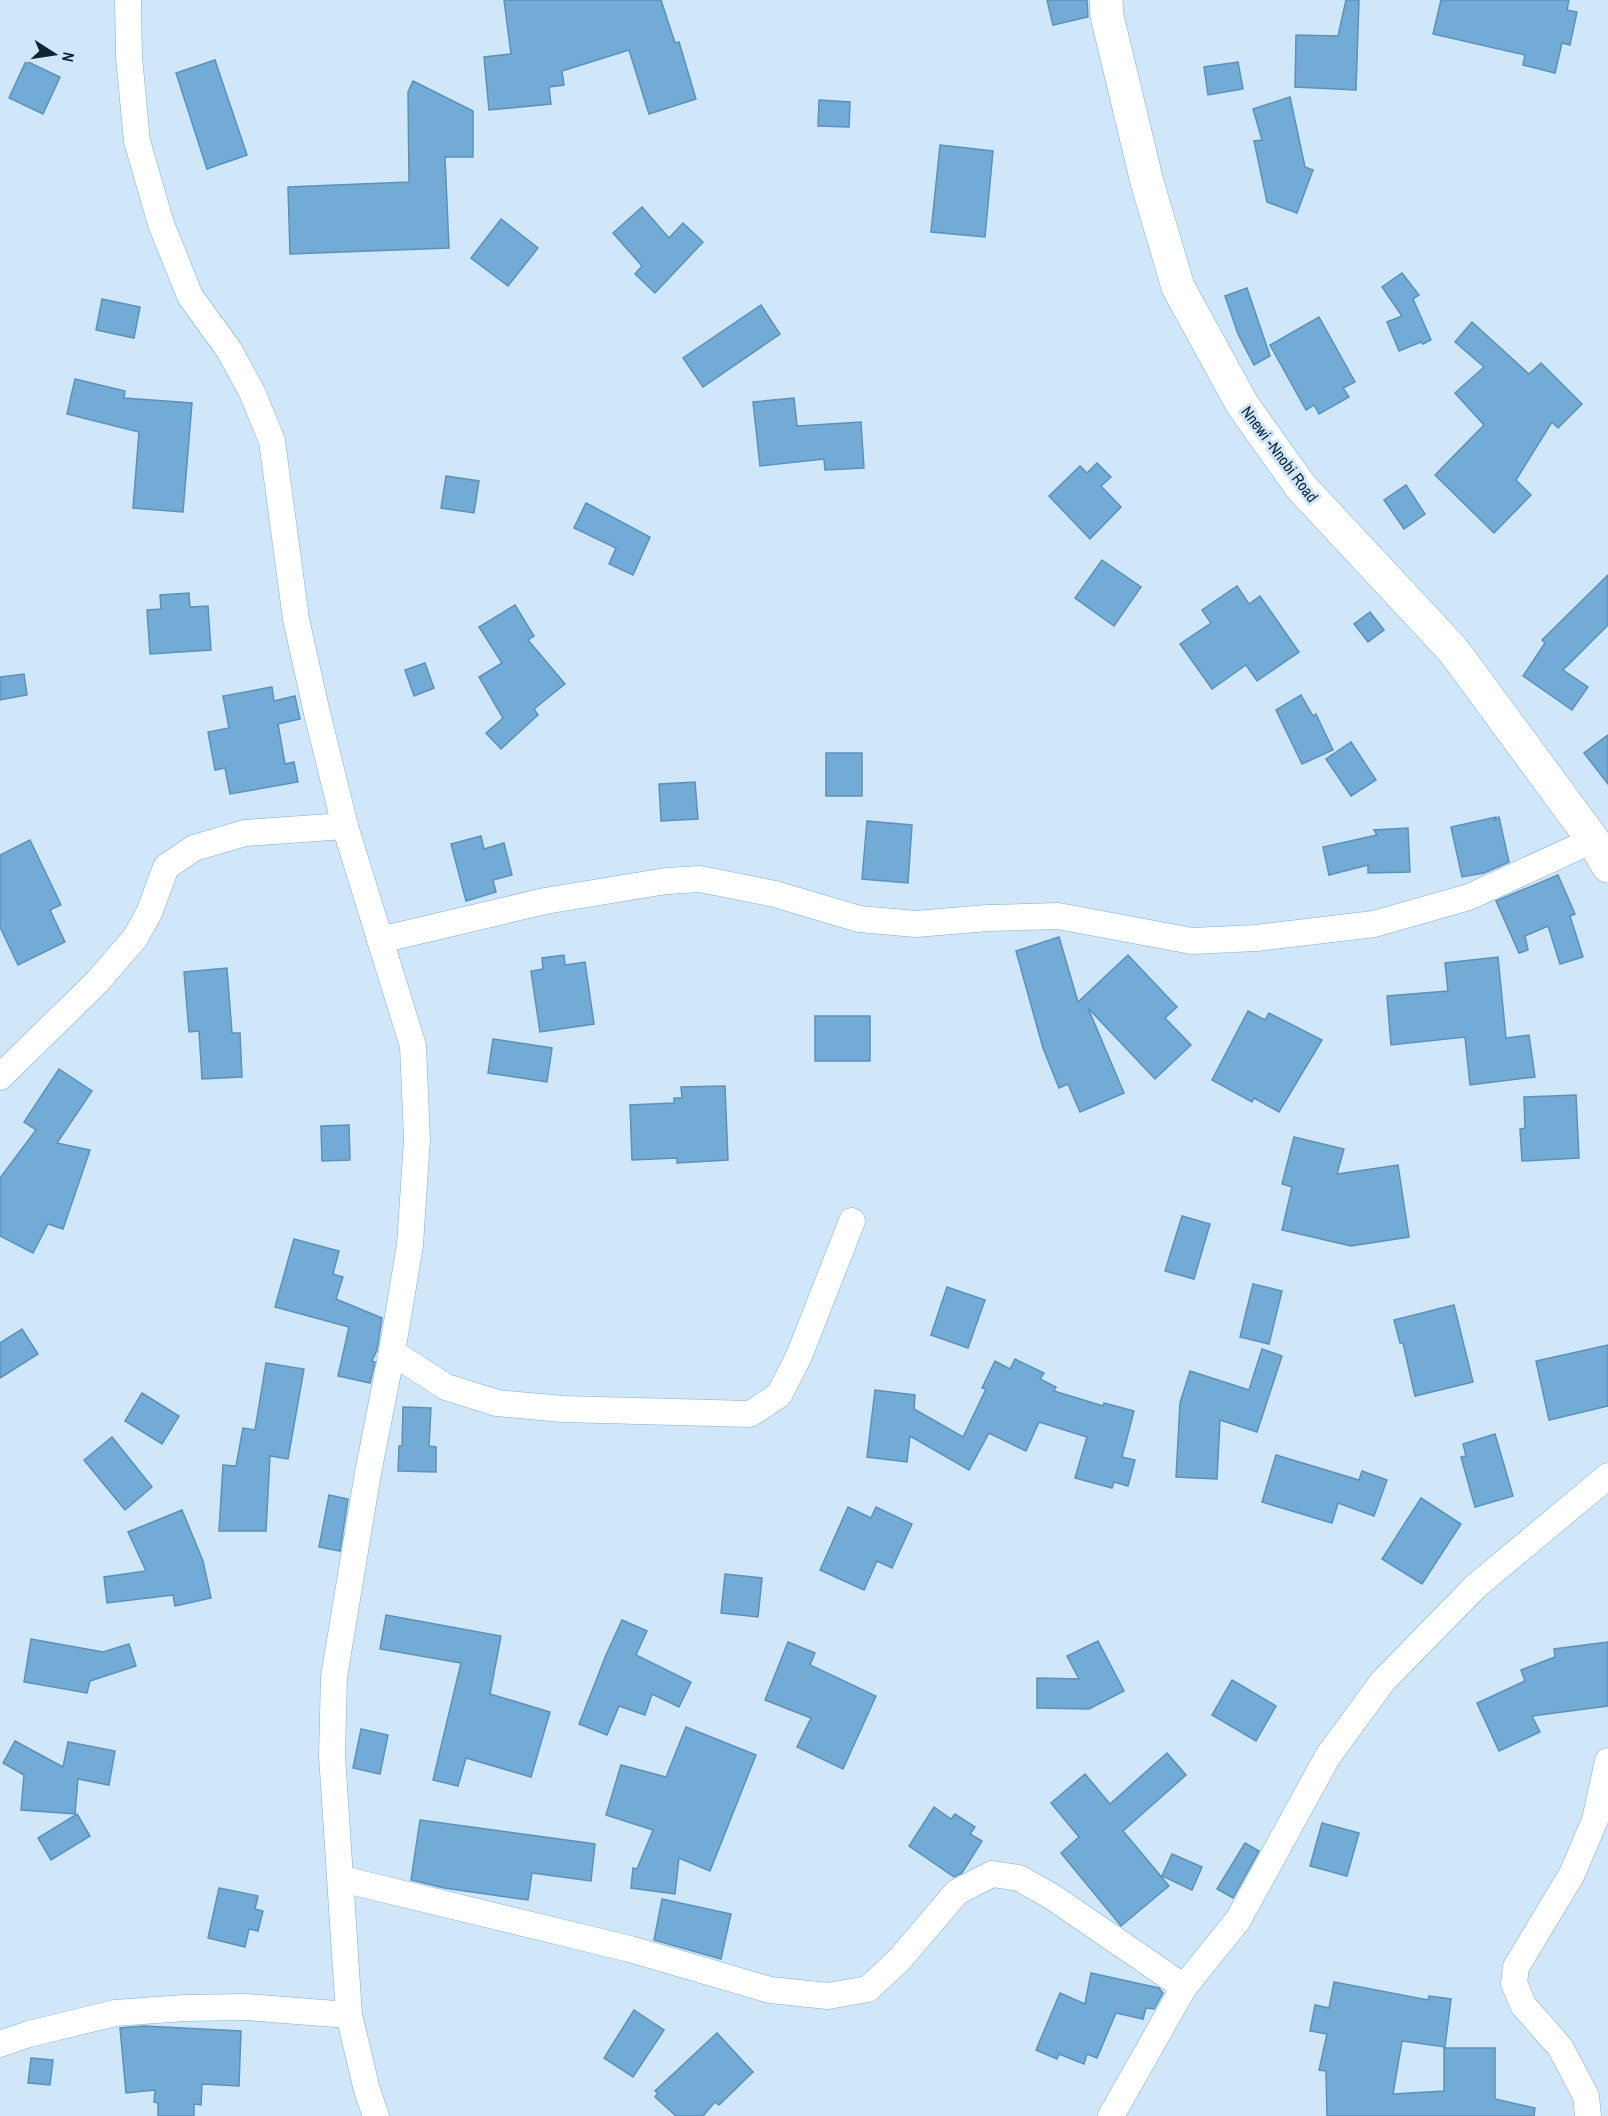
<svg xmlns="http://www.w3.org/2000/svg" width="1608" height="2116" font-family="'Archivo Narrow',sans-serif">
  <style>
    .building { fill: #72abd5; stroke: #5a92bb; stroke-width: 1.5 }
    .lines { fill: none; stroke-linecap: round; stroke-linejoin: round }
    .street-casing { stroke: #78b1db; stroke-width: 27 }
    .secondary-casing { stroke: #78b1db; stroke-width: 34 }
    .street { stroke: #fff; stroke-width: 26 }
    .secondary { stroke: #fff; stroke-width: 33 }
    .labels { text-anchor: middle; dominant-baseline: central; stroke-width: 6; stroke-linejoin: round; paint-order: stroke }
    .street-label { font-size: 16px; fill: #0e2535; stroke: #d0e7f9 }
  </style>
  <rect width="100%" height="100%" fill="#d0e7f9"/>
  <g class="building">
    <path d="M504,0H661L675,43L679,42L696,99L649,114L629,50L562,71L564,85L549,87L551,104L489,110L484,57L511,54Z"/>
    <path d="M1047,0H1087L1088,17L1053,25Z"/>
    <path d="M1346,0H1359L1356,90L1295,87L1296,35L1338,36Z"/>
    <path d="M1441,0H1569L1567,10L1577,12L1570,45L1562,43L1555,73L1523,65L1525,55L1433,34Z"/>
    <path d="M215,60L247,155L207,169L176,73Z"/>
    <path d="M26,61L60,77L43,114L9,98Z"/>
    <path d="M1238,62L1243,89L1208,95L1204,67Z"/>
    <path d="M413,81L473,111V157H445L449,248L290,254L288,187L409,182L408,92Z"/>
    <path d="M1290,97L1305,167L1313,170L1297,213L1267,202L1254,141L1262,140L1253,109Z"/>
    <path d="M819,100L850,102L849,127L818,126Z"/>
    <path d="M940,145L993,151L985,237L931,232Z"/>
    <path d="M642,207L669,238L683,223L703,242L655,293L635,274L642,266L613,233Z"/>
    <path d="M501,219L538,248L508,286L471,258Z"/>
    <path d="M1402,273L1419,295L1413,299L1431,340L1423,344L1421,342L1399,351L1387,322L1402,316L1382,287Z"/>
    <path d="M1247,288L1270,356L1254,365L1238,334L1225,296Z"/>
    <path d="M102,299L140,307L134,338L96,330Z"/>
    <path d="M761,305L780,334L703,387L683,358Z"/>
    <path d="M1319,317L1355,382L1343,388L1349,397L1319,414L1314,405L1306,410L1270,345Z"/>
    <path d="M1472,322L1529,374L1541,363L1582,404L1558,428L1552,422L1516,480L1531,495L1494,533L1435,475L1484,425L1455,393L1484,367L1455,342Z"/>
    <path d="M75,379L125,391L124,398L192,403L183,512L133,508L139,432L67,414Z"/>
    <path d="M794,398L797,426L861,422L864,468L825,470L824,459L760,466L753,402Z"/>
    <path d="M1097,463L1111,477L1101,486L1121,507L1090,539L1049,496L1080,466L1087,473Z"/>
    <path d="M446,476L479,481L474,513L441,508Z"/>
    <path d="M1406,485L1425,514L1404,529L1384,500Z"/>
    <path d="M586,503L650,537L633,575L609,564L616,548L574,528Z"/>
    <path d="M1102,560L1141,587L1114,626L1075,598Z"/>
    <path d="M1608,575V625L1563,670L1588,687L1572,710L1523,676L1545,643L1542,640Z"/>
    <path d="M1237,586L1249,604L1260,596L1299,652L1257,681L1246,665L1212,689L1180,644L1211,623L1202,610Z"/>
    <path d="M189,593L190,607L208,606L211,650L150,654L147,610L161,609L160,595Z"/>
    <path d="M515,605L534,636L528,640L565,684L534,709L538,715L501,749L486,733L503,718L479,677L502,663L479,627Z"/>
    <path d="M1370,612L1384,630L1368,642L1354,624Z"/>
    <path d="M425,663L434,688L414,696L405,670Z"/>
    <path d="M24,674L27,695L0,700V677Z"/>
    <path d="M272,687L274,701L295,696L300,719L278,724L285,764L294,762L298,782L230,794L225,768L215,770L208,732L229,728L223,696Z"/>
    <path d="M1301,695L1313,716L1316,714L1333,750L1302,764L1276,710Z"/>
    <path d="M1608,735V784L1584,753Z"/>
    <path d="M1351,742L1376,780L1351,796L1326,759Z"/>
    <rect x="826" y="753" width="36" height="43"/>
    <path d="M695,782L698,819L661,821L659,784Z"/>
    <path d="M1496,817L1494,821L1499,817L1509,862L1484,873L1462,877L1451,827Z"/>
    <path d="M867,821L912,825L908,883L862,879Z"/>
    <path d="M1408,828L1410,872L1368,873V865L1329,875L1323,847L1377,835L1374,830Z"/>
    <path d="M481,836L484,849L504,843L512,875L493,880L496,892L466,901L451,844Z"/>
    <path d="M30,840L61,905L50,910L65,942L18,965L0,927V855Z"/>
    <path d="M1558,875L1575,914L1570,916L1583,957L1560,964L1548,926L1525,936L1528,950L1519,953L1496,901Z"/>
    <path d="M1059,937L1078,1002L1128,955L1177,1007L1165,1018L1191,1045L1155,1079L1088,1008L1124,1093L1080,1112L1068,1084L1059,1088L1043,1048L1016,951Z"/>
    <path d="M564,955L565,965L585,962L594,1024L540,1032L531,971L543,969L542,958Z"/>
    <path d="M1498,957L1506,1038L1529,1035L1535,1077L1470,1085L1465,1037L1391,1045L1387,996L1448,991L1445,963Z"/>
    <path d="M227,968L232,1033H240L242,1077L202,1079L199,1031L189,1032L184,972Z"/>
    <path d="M1248,1011L1265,1020L1269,1013L1322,1040L1279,1112L1254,1098L1252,1102L1212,1080Z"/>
    <rect x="815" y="1016" width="55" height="45"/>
    <path d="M493,1039L552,1048L547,1082L488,1073Z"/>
    <path d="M59,1069L92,1091L57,1143L90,1150L63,1229L48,1224L33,1253L0,1236V1178L36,1130L24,1122Z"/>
    <path d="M725,1086L728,1160L677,1163V1158L632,1160L630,1105L674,1103V1098H682L681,1087Z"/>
    <path d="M1576,1095L1579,1158L1522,1161L1520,1129L1525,1128L1524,1097Z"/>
    <path d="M349,1125L350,1160L322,1161L321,1126Z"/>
    <path d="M1294,1137L1344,1149L1337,1174L1398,1165L1409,1237L1351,1246L1282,1230L1292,1187L1282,1184Z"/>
    <path d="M1182,1216L1210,1224L1194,1279L1165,1271Z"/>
    <path d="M294,1239L339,1251L333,1274L343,1277L336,1299L382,1318L377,1350L372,1361L375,1362L370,1383L338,1376L349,1327L275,1307Z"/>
    <path d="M1253,1284L1282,1291L1269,1344L1240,1337Z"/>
    <path d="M947,1287L985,1300L968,1348L931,1335Z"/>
    <path d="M1454,1305L1473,1382L1415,1396L1403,1343H1400L1394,1320Z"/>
    <path d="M22,1329L38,1354L0,1378V1343Z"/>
    <path d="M1608,1345V1406L1549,1420L1536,1361Z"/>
    <path d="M1262,1349L1282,1356L1257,1432L1220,1420L1217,1479L1176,1477L1180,1403L1190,1371L1249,1390Z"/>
    <path d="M1015,1359L1044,1373L1040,1379L1056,1387L1054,1391L1103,1406L1104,1403L1134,1411L1122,1457L1135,1460L1128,1486L1114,1482L1112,1488L1075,1478L1087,1437L1039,1422L1026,1451L989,1433L969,1470L910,1436L907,1462L867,1457L875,1390L915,1395L914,1409L963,1437L986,1389L982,1388L995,1361L1010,1369Z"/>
    <path d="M266,1363L304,1369L288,1459L270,1456L266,1531H219L223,1465L236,1466L243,1428L255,1430Z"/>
    <path d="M142,1393L179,1416L162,1444L125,1421Z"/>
    <path d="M403,1407L431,1408L429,1446L436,1447V1472L398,1471L399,1446H402Z"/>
    <path d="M1495,1434L1513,1496L1475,1507L1461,1457L1466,1456L1463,1444Z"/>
    <path d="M112,1437L152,1487L125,1510L84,1460Z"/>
    <path d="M1276,1455L1359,1480L1362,1471L1387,1480L1374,1516L1338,1503L1332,1523L1262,1502Z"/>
    <path d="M329,1495L348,1499L340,1551L319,1547Z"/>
    <path d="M1421,1498L1461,1524L1422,1584L1382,1559Z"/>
    <path d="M848,1507L871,1518L876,1507L912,1524L892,1568L877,1561L864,1590L820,1570Z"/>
    <path d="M182,1510L203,1561L211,1598L175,1606L173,1595L107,1603L104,1577L146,1571L128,1532Z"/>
    <path d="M725,1574L762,1578L758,1617L721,1613Z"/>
    <path d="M386,1615L501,1636L490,1694L550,1712L531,1777L466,1758L458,1786L433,1780L461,1663L380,1649Z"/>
    <path d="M622,1620L647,1631L636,1655L691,1682L679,1707L652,1694L645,1715L619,1706L607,1735L579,1724L606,1655Z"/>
    <path d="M31,1639L103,1652L129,1644L136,1666L90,1681L87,1693L24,1682Z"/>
    <path d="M1098,1641L1124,1691L1089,1709L1037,1708V1678L1079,1679L1067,1656Z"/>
    <path d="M788,1642L815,1653L810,1665L876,1696L843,1769L797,1747L811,1718L765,1700Z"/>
    <path d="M1608,1642V1706L1532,1716L1540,1732L1499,1751L1477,1703L1525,1681L1521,1670L1555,1657L1554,1649Z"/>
    <path d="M1232,1680L1276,1706L1256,1741L1212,1715Z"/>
    <path d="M686,1727L756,1755L710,1871L679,1858L675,1894L631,1888L633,1868L637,1869L653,1830L606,1815L621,1765L666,1777Z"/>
    <path d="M361,1729L388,1735L380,1774L353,1768Z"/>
    <path d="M15,1741L63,1767L68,1742L115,1751L109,1785L78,1779L75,1814L21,1810L24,1775L3,1763Z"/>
    <path d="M1167,1753L1186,1775L1123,1831L1169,1886L1121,1926L1061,1853L1079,1837L1051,1803L1085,1774L1110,1804Z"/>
    <path d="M934,1807L951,1819L955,1814L975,1827L970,1834L982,1841L962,1873L954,1877L909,1846Z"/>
    <path d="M77,1814L90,1836L51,1860L38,1838Z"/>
    <path d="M420,1820L595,1844L591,1881L532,1873L528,1900L444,1888L411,1880Z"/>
    <path d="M1322,1823L1359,1833L1347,1876L1310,1866Z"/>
    <path d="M1245,1843L1259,1851L1233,1898L1217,1889Z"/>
    <path d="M1172,1854L1202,1867L1192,1890L1162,1876Z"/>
    <path d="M219,1888L258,1896L255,1909L263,1911L258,1931L249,1929L245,1947L208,1938Z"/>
    <path d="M662,1899L731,1914L721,1959L654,1940Z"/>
    <path d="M1091,1973L1159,1988L1163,1993L1154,2009L1146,2008L1143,2019L1116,2013L1097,2058L1087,2054L1084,2064L1059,2054L1057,2059L1036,2050L1060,1993L1085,2004Z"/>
    <path d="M1334,1982L1428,2000L1429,1996L1451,1999L1445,2047L1402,2041L1393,2094L1444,2091V2048H1495V2099L1535,2108L1534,2116H1327L1326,2071L1319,2070L1327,2034L1310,2031L1315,2005L1329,2008Z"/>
    <path d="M634,2010L664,2030L633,2077L604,2058Z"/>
    <path d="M144,2026L241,2031L239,2086L202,2084L201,2105L194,2104V2116H158V2103L154,2102L155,2090L126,2093L120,2028Z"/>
    <path d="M717,2033L753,2072L719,2105L715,2102L703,2116H676L655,2097L658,2093L655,2091Z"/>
    <path d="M31,2058L53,2060L50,2085L28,2083Z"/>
  </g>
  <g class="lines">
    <defs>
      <g id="street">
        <path d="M128,0L129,57L137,141L161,224L190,296L229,350L252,392L272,441L296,619L317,713L345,826L413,1046L417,1139L410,1245L392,1352L368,1473L334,1677L332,1755L349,2015L367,2090L376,2116"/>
        <path d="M380,940L545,901L666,881L700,879L775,894L859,919L916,924L988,918L1058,916L1192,941L1256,938L1374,924L1469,897L1593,840"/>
        <path d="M0,1077L97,982L135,938L149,913L166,867L194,848L245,833L345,826"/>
        <path d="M392,1352L446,1387L497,1403L563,1409L750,1414L779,1395L799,1356L852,1221"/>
        <path d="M342,1879L630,1949L770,1990L828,1996L868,1989L899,1960L957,1892L992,1874L1019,1878L1051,1896L1184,1987"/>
        <path d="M0,2044L29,2034L115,2013L184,2008L246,2007L349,2015"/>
        <path d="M1111,2116L1184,1987L1238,1920L1328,1756L1383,1681L1476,1586L1608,1476"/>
        <path d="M1588,2116L1586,2096L1560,2047L1523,2005L1514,1983L1516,1967L1572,1874L1595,1820L1608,1761"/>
      </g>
      <path id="secondary" d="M1106,0L1107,16L1147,182L1178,287L1242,404L1301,487L1453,650L1593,840L1608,866"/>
    </defs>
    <use href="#street" class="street-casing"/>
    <use href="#secondary" class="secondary-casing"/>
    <use href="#street" class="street"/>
    <use href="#secondary" class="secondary"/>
  </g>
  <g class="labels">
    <g class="street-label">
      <text transform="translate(1280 454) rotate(53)">Nnewi -Nnobi Road</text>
    </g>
  </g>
  <g transform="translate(54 54) rotate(102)" stroke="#d0e7f9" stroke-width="4.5" paint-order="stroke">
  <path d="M0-4.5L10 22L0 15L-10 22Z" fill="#0e2535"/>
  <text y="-9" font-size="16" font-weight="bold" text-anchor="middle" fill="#0e2535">N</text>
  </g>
</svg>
